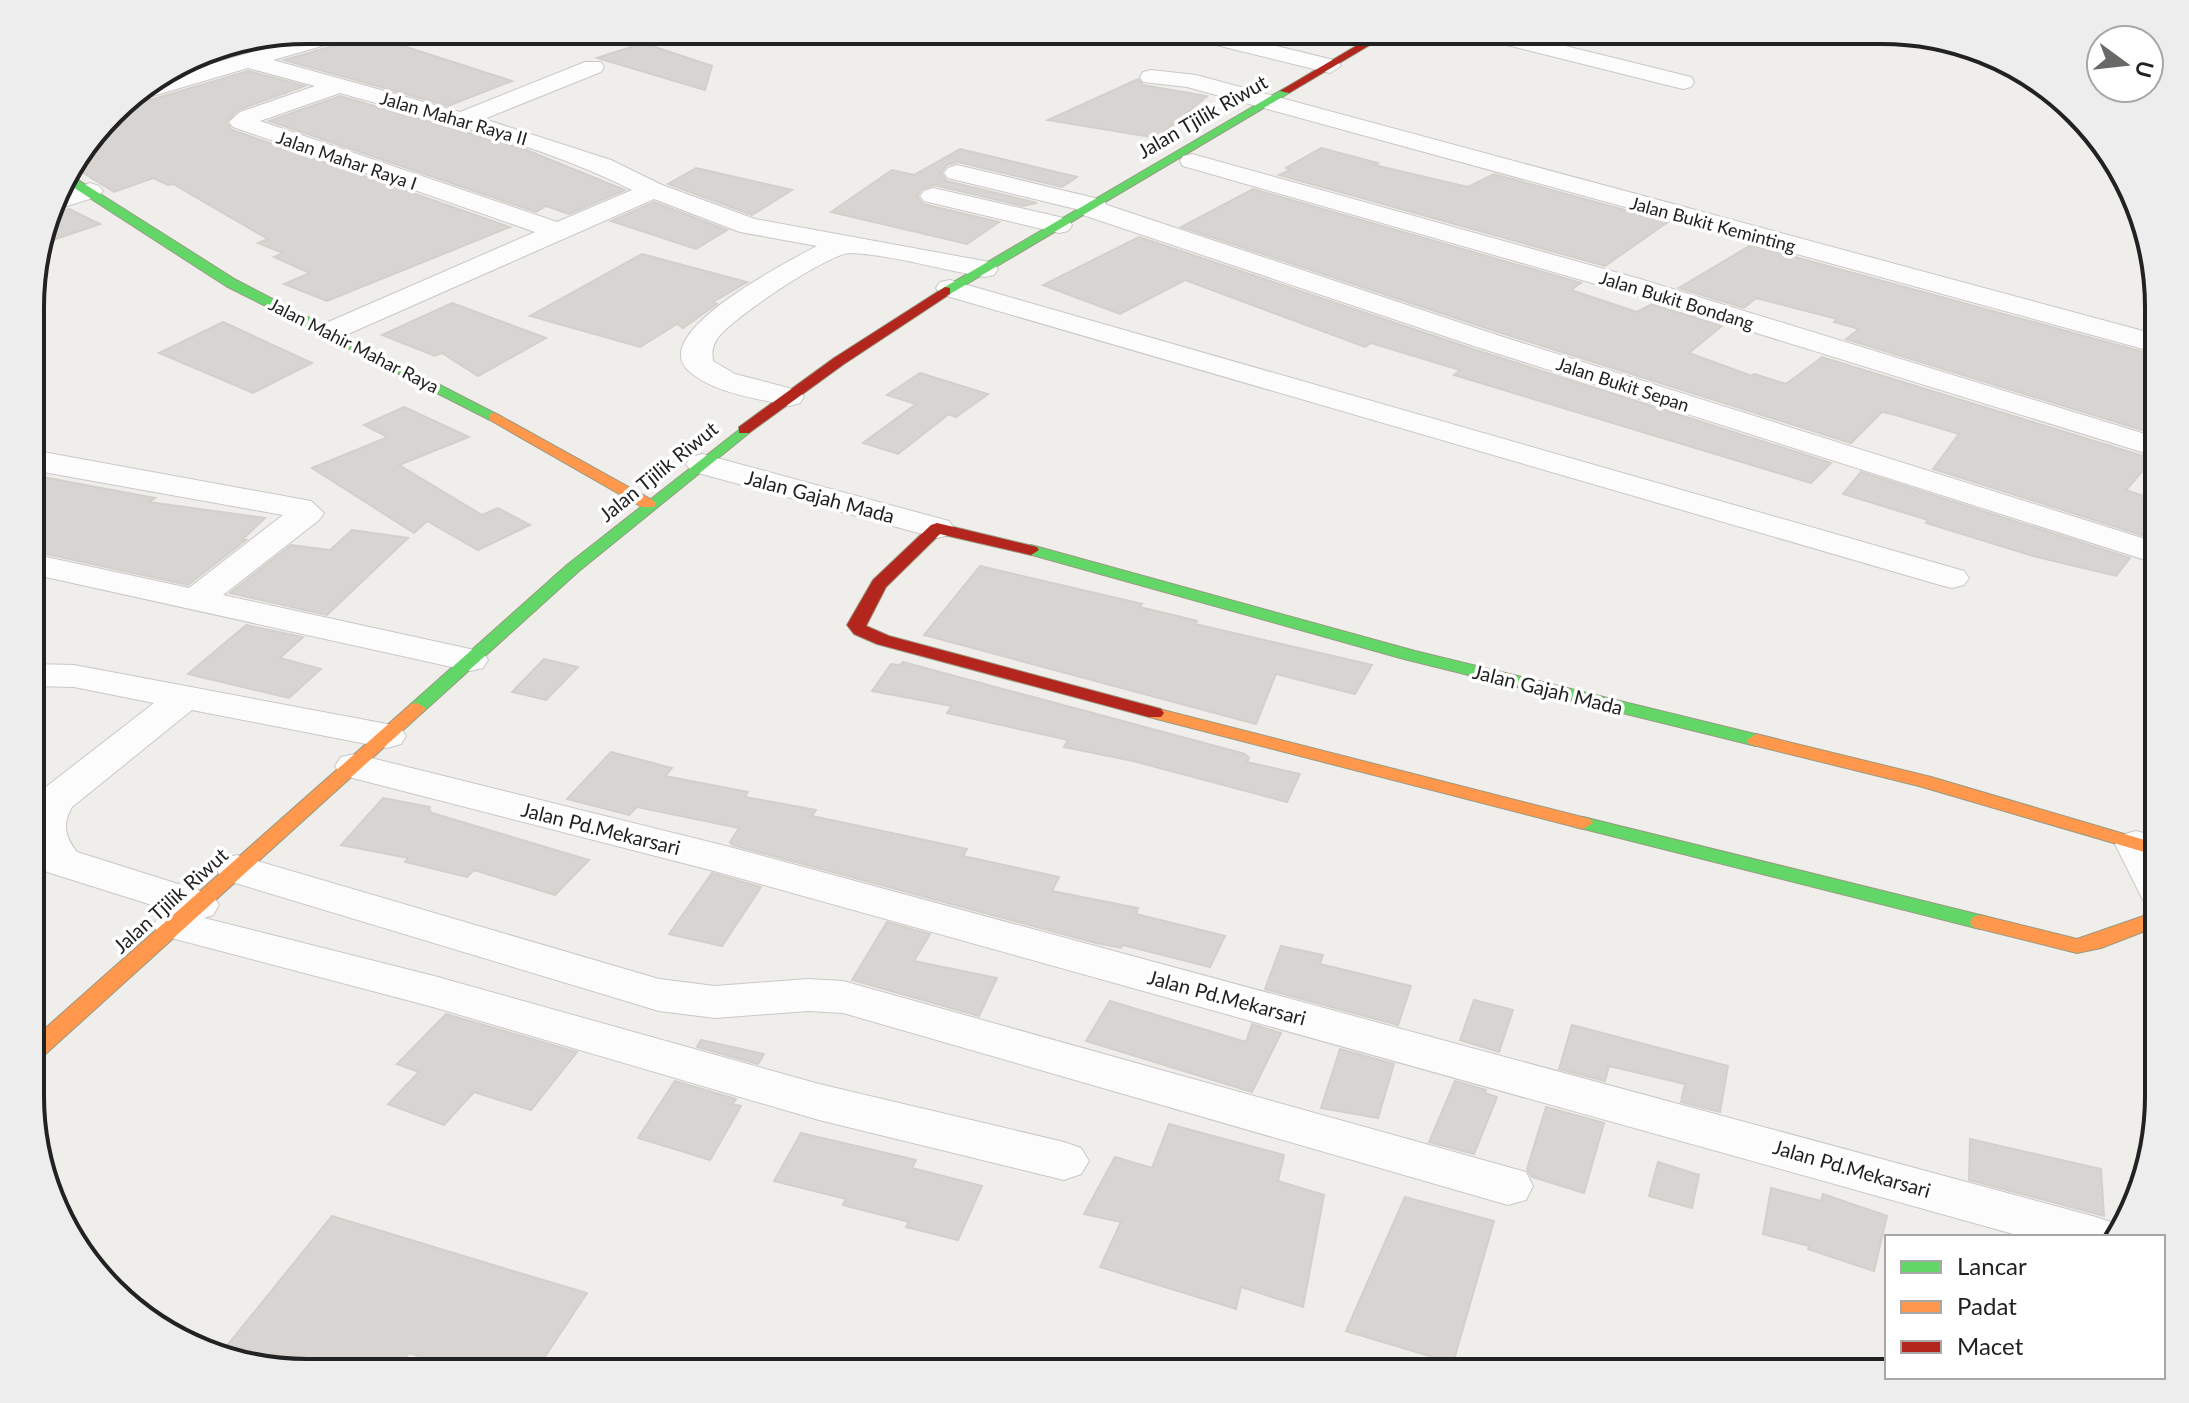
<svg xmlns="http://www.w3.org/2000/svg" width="2189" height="1403" font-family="Lato,sans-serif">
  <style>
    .building { fill: #d7d4d2; stroke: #d3d0cc; stroke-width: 2 }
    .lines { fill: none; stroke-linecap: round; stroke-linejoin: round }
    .street-casing { stroke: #c9c8c7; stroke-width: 2 }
    .fast-casing { stroke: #999a82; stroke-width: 2 }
    .slow-casing { stroke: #999a82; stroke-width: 2 }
    .jam-casing { stroke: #999a82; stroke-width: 2 }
    .street { fill: #fdfcfc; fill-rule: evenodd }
    .fast { fill: #63d668; fill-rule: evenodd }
    .slow { fill: #ff974d; fill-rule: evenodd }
    .jam { fill: #b3261e; fill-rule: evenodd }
    .labels { text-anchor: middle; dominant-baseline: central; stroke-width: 7; stroke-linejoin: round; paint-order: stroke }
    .far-street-label { font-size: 18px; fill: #222; stroke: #fff }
    .street-label { font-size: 20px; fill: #222; stroke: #fff }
    .rim { fill: none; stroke: #222; stroke-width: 4 }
  </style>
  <rect width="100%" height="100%" fill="#f0eeeb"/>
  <g class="building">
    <path d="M307,30H318L163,75L193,56Z"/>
    <path d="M366,30H426L427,37L400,45L512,81L448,106L284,60L361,38Z"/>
    <path d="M643,43L712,66L705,90L597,58Z"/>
    <path d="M248,71L305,86L238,110L226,122L232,130L510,227L327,301L284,284L310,273L274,257L283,253L258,243L268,239L173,184L168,185L153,178L114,192L72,166L122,102L140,103Z"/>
    <path d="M1138,79L1143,85L1207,96L1157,138L1048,120Z"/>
    <path d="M340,96L524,149L625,190L569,214L546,206L536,212L269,121Z"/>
    <path d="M1321,148L1378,163L1374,165L1468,187L1494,174L1668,222L1605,266L1279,175L1290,170L1286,168Z"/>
    <path d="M960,149L1077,177L1062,187L958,162L947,165L941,173L947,181L1037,203L1023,206L934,185L922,189L917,196L923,204L999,222L967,244L831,212L892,170L914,175Z"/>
    <path d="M696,168L792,190L752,215L668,184Z"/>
    <path d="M1253,189L1581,283L1571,290L1637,312L1652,304L1722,326L1689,353L1752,376L1754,374L1786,384L1822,357L2153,459L2126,490L2158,501V524L2148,537L1933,469L1959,434L1892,414L1882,412L1851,443L1498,332L1181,227Z"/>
    <path d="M654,202L727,230L696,249L611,221Z"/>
    <path d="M69,209L100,224L41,244L50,214Z"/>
    <path d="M1139,237L1476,350L1831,463L1811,483L1801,480L1454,375L1460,370L1371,343L1365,347L1185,280L1120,314L1043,285Z"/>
    <path d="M1751,245L2158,356V435L1846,339L1859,329L1834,322L1837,319L1756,298L1744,308L1679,288Z"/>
    <path d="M642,254L747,282L713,302L717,304L683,328L677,324L640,347L530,316Z"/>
    <path d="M452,303L546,338L478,376L442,353L435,356L382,335Z"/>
    <path d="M223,322L312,363L253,393L159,353Z"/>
    <path d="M920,373L988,394L956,417L949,414L898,454L863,443L916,404L887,395Z"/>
    <path d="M404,407L469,437L399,465L482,515L498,508L530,525L478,550L427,521L414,533L312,468L388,437L364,425Z"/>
    <path d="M1861,472L2130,558L2116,576L2033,556L1926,523L1928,520L1843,494Z"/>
    <path d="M32,475L155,498L149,502L265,518L242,540H246L188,585L32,551Z"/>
    <path d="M352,530L408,538L327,615L230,593L291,545L330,550Z"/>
    <path d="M980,566L1142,604L1140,607L1197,621L1195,624L1372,665L1355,694L1276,674L1256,724L924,635Z"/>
    <path d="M246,625L303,637L280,658L321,669L289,698L188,674Z"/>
    <path d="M544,659L578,667L546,700L512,692Z"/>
    <path d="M903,662L1245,754L1249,758L1247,762L1300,774L1287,802L1133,761L1064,747L1068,740L947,713L952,706L872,691L891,664L900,665Z"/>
    <path d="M611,752L672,768L665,776L748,792L745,797L816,810L812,816L967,849L963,856L1059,877L1052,891L1138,908L1136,914L1225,936L1210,967L1123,945L1121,948L1096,943L732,845L730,842L739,828L637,807L629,815L567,799Z"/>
    <path d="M383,798L430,807L429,810L432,813L589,860L555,895L474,870L467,877L405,862L408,858L341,845Z"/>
    <path d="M712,873L761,887L722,946L669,934Z"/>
    <path d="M887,922L930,934L914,961L997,978L979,1016L852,980Z"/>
    <path d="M1281,946L1323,955L1320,964L1411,986L1398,1025L1265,989Z"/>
    <path d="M1474,1000L1513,1010L1499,1052L1460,1040Z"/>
    <path d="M1110,1001L1246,1042L1252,1024L1281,1033L1252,1092L1086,1041Z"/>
    <path d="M446,1014L577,1052L531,1110L474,1092L444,1125L388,1104L419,1072L397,1064Z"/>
    <path d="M1572,1025L1728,1066L1720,1112L1681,1102L1685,1084L1609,1066L1605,1081L1559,1069Z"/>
    <path d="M701,1040L764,1054L758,1064L697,1047Z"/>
    <path d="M1340,1049L1394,1064L1378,1118L1321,1108Z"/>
    <path d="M675,1081L736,1099L732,1104L741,1106L710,1160L638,1138Z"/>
    <path d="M1455,1081L1486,1090L1485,1093L1497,1097L1474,1154L1429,1142Z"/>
    <path d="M1546,1107L1604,1123L1584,1193L1532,1177L1527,1169Z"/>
    <path d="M1169,1124L1284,1155L1278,1181L1324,1195L1303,1307L1241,1287L1236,1309L1100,1267L1121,1222L1084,1214L1115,1157L1152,1168Z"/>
    <path d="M801,1133L916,1160L912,1168L982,1186L958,1240L906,1227L909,1222L843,1205L846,1199L774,1181Z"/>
    <path d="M1970,1139L2101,1169L2104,1216L1969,1180Z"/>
    <path d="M1658,1162L1699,1175L1692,1208L1649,1196Z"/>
    <path d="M1771,1188L1821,1201L1823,1194L1887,1216L1874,1271L1808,1249L1809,1246L1763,1234Z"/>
    <path d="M1405,1197L1494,1221L1453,1363L1346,1331Z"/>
    <path d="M332,1216L503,1268L587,1293L534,1373H473L409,1353L394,1373H307L217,1358Z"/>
  </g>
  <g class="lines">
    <defs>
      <g id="street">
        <path d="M329,30H363L360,35L273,60L460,112L585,62H601L604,67L601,72L484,119L611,160L662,185L755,219L984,261L994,263L998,269L994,275L984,277C943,270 892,255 851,253C830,252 731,319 718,338C712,346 712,352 713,361L735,374L800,391L804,397L800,403L789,406C757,398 716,394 690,372C643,334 793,259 817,246L740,232L654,199L339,338L329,341L319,338L315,332L319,326L535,232L233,127L229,122L240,112L315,86L248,68L139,100H123L152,81ZM340,93C439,121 540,144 632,190L557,222L260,121Z"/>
        <path d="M1173,30H1211L1338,61L1341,66L1330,73L1176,35Z"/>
        <path d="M1464,30H1501L1691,77L1694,82L1691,87L1683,89L1467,35Z"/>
        <path d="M1151,70L1196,75L2158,335V353L1187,87L1143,82L1140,77L1143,72Z"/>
        <path d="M1192,154L1640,279L2158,438V457L1620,291L1183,166L1180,161L1183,156Z"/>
        <path d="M957,165L1103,200L1107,205L1497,335L2158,543V564L1477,347L1080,214L1076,209L948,178L944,173L948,168Z"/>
        <path d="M90,183L99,186L103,191L99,196L51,211L56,194Z"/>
        <path d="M933,188L1068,219L1072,225L1068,231L1059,233L924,201L920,196L924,191Z"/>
        <path d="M950,280L1964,571L1969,578L1964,585L1952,588L1940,585L940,294L936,288L940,282Z"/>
        <path d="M32,450L311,501L324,513L319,520L223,595L470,649L483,652L488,660L483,668L470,671L32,574V554L189,588L283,515L32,470Z"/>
        <path d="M702,454L949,521L954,528L949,535L937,538L691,471L686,464L691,457Z"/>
        <path d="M32,664L74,665L387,724L401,728L406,736L401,744L387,748L192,710L72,807C62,824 65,837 77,852L213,895L219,905L213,915L204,918L434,976L819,1084L1064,1142L1081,1148L1089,1161L1081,1174L1064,1180L819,1120L433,1007L160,935L153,925L160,915L171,911L47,872L32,851V805L42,790L154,703L74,687L32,686Z"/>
        <path d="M355,754L722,845L2096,1217L2114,1223L2119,1231L2117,1237H2024L714,871L341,775L335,766L341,757Z"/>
        <path d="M2136,831L2151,835L2158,847V904L2143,900L2115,844L2121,835Z"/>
        <path d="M237,855L659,979L715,986L808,979L843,981L1508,1167L1526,1172L1533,1186L1526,1200L1508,1205L843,1013L808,1011L715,1018L659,1011L222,879L216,869L222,859Z"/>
      </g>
      <g id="fast">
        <path d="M1285,88L1290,91L1289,93L950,294H940L938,291Z"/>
        <path d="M67,173L236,280L502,417L495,421L490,420L226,286L62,180Z"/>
        <path d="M744,426L751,430L749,433L579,571L423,712H411L408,708L411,704L567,565Z"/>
        <path d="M1031,545L1415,651L1763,736L1765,740L1756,746L1404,659L1025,553L1023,550L1025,547Z"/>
        <path d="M1583,817L1980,915L1987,917L1990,922L1987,927L1980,929L1576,827L1573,823Z"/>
      </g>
      <g id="slow">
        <path d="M495,413L654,501L656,504L654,507H642L490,420V414Z"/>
        <path d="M417,703L426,708L423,712L40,1059L32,1061V1040L411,704Z"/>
        <path d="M1155,708L1590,819L1593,823L1583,829L1149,717L1146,713L1149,709Z"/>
        <path d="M1756,734L1931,777L2158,844V856L1919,786L1749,744L1747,740Z"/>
        <path d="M2158,911V926L2101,948L2077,953L1973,927L1970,922L1973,917L1980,915L2077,939Z"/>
      </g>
      <g id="jam">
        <path d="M1383,30H1395L1289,93L1280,91Z"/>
        <path d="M945,287L950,288V294L844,364L749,433H739V427L834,358Z"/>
        <path d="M937,523L1037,547L1039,550L1031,555L940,534L886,587L866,626L889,636L1161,709L1164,713L1161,717H1149L877,644L854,634L847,625L873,580L931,525Z"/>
      </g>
    </defs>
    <use href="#street" class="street-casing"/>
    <use href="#fast" class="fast-casing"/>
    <use href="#slow" class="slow-casing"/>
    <use href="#jam" class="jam-casing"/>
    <use href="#street" class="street"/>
    <use href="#fast" class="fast"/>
    <use href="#slow" class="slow"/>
    <use href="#jam" class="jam"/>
  </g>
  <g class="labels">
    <g class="far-street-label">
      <text transform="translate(454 118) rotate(16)">Jalan Mahar Raya II</text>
      <text transform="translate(347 160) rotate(19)">Jalan Mahar Raya I</text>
      <text transform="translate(1713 224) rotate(15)">Jalan Bukit Keminting</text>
      <text transform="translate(1677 300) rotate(17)">Jalan Bukit Bondang</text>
      <text transform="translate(354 345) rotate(27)">Jalan Mahir Mahar Raya</text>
      <text transform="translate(1623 384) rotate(18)">Jalan Bukit Sepan</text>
    </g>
    <g class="street-label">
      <text transform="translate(1202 116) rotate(-30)">Jalan Tjilik Riwut</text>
      <text transform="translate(658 471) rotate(-39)">Jalan Tjilik Riwut</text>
      <text transform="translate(820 496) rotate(15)">Jalan Gajah Mada</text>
      <text transform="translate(1548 689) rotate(14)">Jalan Gajah Mada</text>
      <text transform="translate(601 828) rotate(14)">Jalan Pd.Mekarsari</text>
      <text transform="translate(170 900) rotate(-42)">Jalan Tjilik Riwut</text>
      <text transform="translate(1227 997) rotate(15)">Jalan Pd.Mekarsari</text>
      <text transform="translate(1852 1168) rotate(16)">Jalan Pd.Mekarsari</text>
    </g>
  </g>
  <path d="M0 0H2189V1403H0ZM307 44H1882A263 263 0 0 1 2145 307V1096A263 263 0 0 1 1882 1359H307A263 263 0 0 1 44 1096V307A263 263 0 0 1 307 44Z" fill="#ededed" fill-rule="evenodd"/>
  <path class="rim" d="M307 44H1882A263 263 0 0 1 2145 307V1096A263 263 0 0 1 1882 1359H307A263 263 0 0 1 44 1096V307A263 263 0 0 1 307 44Z"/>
  <rect x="1885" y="1235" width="280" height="144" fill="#ffffff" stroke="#a7a7a7" stroke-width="2"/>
  <rect x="1901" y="1261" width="40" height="12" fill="#63d668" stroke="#a7a7a7" stroke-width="2"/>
  <text x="1957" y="1275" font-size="24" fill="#222222">Lancar</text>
  <rect x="1901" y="1301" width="40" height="12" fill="#ff974d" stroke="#a7a7a7" stroke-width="2"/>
  <text x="1957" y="1315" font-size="24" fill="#222222">Padat</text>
  <rect x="1901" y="1341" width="40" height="12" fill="#b3261e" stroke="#a7a7a7" stroke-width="2"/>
  <text x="1957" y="1355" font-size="24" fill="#222222">Macet</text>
  <g transform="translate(2125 64) rotate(105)"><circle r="38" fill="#ffffff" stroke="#a7a7a7" stroke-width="2"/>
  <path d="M0-6L14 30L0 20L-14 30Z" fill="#6a6968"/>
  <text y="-12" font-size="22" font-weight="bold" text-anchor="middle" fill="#222222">U</text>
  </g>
</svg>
